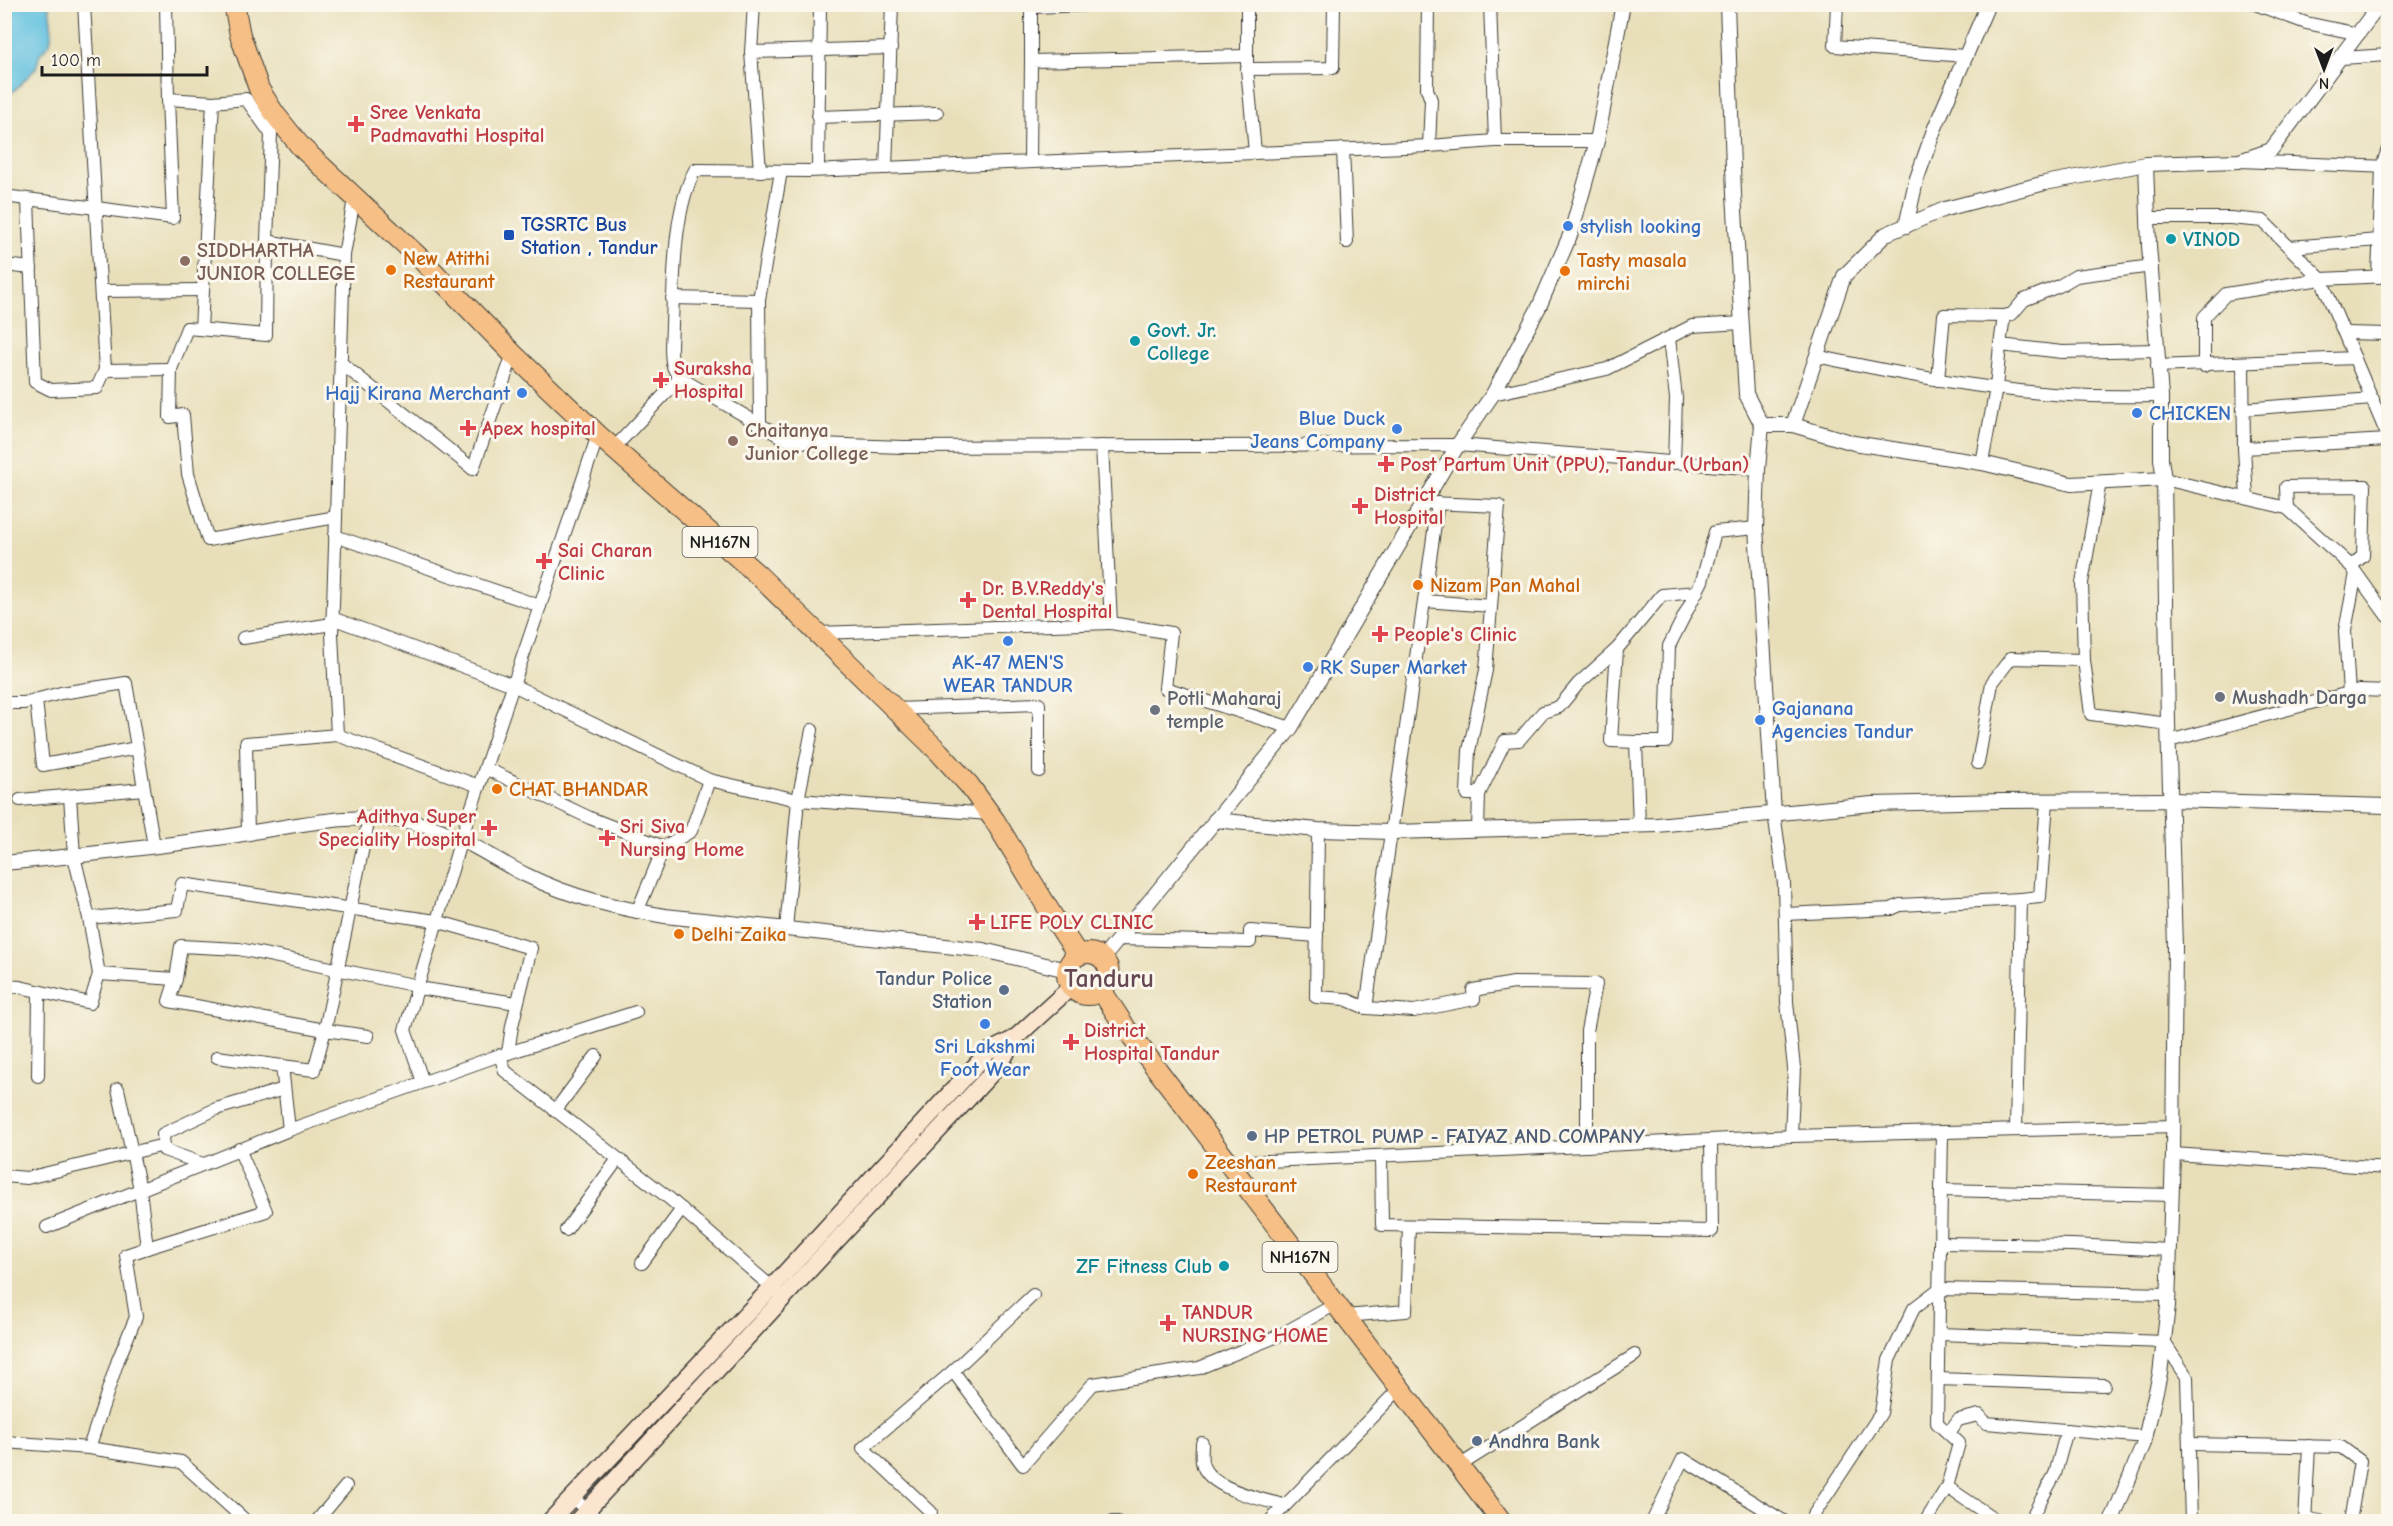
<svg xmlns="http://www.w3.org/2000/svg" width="2393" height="1526" font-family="'Comic Neue',sans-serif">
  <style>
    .water { fill: #62c1e0; stroke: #3f6e7e; stroke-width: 1.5 }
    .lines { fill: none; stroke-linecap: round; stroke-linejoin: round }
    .minor-casing { stroke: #3b3934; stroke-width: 14 }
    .tertiary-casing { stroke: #3b3934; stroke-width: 16 }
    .secondary-casing { stroke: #3b3934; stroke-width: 19 }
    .trunk-casing { stroke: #3b3934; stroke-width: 22 }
    .minor { stroke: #fff; stroke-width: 12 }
    .tertiary { stroke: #fff; stroke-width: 14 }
    .secondary { stroke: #fbe5cf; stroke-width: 16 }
    .trunk { stroke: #f5bf86; stroke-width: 20 }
    .health-dot { fill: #e0444e; stroke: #fbf7ec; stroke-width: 2 }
    .shop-dot { fill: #3f7fe0; stroke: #fbf7ec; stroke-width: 2 }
    .transit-dot { fill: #1a4fb4; stroke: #fbf7ec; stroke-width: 2 }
    .culture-dot { fill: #0f9aa8; stroke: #fbf7ec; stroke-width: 2 }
    .education-dot { fill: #8d6e63; stroke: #fbf7ec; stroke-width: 2 }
    .food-dot { fill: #e8710a; stroke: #fbf7ec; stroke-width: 2 }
    .worship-dot { fill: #6b7280; stroke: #fbf7ec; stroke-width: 2 }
    .service-dot { fill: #5c6f8a; stroke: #fbf7ec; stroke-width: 2 }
    .labels { text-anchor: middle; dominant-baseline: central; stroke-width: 6; stroke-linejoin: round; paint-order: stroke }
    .shield { fill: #fbf7ec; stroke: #5f5e5a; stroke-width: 1.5 }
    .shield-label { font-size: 18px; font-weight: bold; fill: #1c1c1c }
    .health-label { font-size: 20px; font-weight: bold; fill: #be3a42; stroke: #fbf7ec; text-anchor: start }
    .transit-label { font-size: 20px; font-weight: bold; fill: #164399; stroke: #fbf7ec; text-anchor: start }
    .shop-label { font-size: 20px; font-weight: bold; fill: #366cbe; stroke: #fbf7ec; text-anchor: start }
    .culture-label { font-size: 20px; font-weight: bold; fill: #0d838f; stroke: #fbf7ec; text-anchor: start }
    .education-label { font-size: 20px; font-weight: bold; fill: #785e54; stroke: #fbf7ec; text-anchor: start }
    .food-label { font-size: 20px; font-weight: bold; fill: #c56008; stroke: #fbf7ec; text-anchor: start }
    .worship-label { font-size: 20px; font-weight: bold; fill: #5b616d; stroke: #fbf7ec; text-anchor: start }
    .service-label { font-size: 20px; font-weight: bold; fill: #4e5e75; stroke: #fbf7ec; text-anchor: start }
    .district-label { font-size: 26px; font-weight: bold; fill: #654853; stroke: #fbf7ec }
  </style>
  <rect width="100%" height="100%" fill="#fbf7ec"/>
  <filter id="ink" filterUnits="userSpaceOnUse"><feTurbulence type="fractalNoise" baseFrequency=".0167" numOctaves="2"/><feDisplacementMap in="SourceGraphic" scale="12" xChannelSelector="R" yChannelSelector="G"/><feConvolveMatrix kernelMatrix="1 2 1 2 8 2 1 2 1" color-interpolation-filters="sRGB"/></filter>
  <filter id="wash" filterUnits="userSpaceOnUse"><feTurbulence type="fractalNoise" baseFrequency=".008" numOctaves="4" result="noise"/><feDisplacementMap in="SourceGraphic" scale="24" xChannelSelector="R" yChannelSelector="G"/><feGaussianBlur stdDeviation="1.35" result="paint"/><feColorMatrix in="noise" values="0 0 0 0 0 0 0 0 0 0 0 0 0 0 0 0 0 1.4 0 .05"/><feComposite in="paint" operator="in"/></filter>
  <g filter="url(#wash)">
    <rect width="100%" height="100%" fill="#e8dfba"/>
    <path class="water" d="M5,4L49,5L52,31L50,43L40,54L36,68L15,90L5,96Z"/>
  </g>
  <g filter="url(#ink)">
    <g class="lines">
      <defs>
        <g id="minor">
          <path d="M84,4L105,370L171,369"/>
          <path d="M166,4L168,99"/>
          <path d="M754,4L751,52L760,171"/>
          <path d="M1247,4V64"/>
          <path d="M1428,4L1427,89L1431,100L1429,146"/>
          <path d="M1490,4L1495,141"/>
          <path d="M1837,4L1835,46L1965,56"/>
          <path d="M2255,4L2306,23L2359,34"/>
          <path d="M1031,7L1120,4"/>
          <path d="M751,52L891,48"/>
          <path d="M2342,58L2388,55"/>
          <path d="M1031,61V4"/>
          <path d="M818,117L937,113"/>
          <path d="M1597,141H1495L1429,146L809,171L695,170C673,210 674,279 672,324C672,338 669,352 673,366C674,370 677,374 680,378L785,439L818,444L903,447L1459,445L1758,469"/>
          <path d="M1343,149L1347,242"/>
          <path d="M1255,152L1247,69L1333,68L1334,4"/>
          <path d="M1030,161L1031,61L1247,56"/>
          <path d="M2240,161L2388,167"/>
          <path d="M886,168L892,4"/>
          <path d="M818,170L820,4"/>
          <path d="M4,196L173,218L168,99L213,102"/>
          <path d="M28,200L35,382L51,390L97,388L105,370"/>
          <path d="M2148,218H2230L2263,221L2321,279L2388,276"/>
          <path d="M2289,247L2379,240"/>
          <path d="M4,265L31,268"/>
          <path d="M2378,277L2382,167L2388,149"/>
          <path d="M101,291L203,290"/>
          <path d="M672,298L759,300L781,171"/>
          <path d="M759,300L760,423"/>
          <path d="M2004,316L2012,314L2024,300L2059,286L2076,276L2152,266"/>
          <path d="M201,329L213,102L246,99L271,134L267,241"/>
          <path d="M2345,333L2388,334"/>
          <path d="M1669,338L1676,398L1674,463"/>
          <path d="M1816,356C1900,374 1984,390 2069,395C2100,397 2130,396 2161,396"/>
          <path d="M341,363L473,469L513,354"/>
          <path d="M2243,363L2244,448L2247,498"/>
          <path d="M2157,366L2355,358"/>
          <path d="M2204,366V317L2226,294L2321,279L2388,437"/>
          <path d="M1938,380L1944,315L2004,316L2000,345"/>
          <path d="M1493,394L1607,369L1692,326L1742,323"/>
          <path d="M2243,409L2373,399"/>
          <path d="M614,448L680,378"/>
          <path d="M2244,448L2388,440"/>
          <path d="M1982,463L1996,388L2000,345L2062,352L2157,350"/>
          <path d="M2164,479L2287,508L2351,566L2387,616L2388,607"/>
          <path d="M1431,503L1499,506L1486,670L1469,751L1467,794H1479"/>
          <path d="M2287,508L2286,487L2365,486L2363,556L2351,566"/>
          <path d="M336,517L208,540L188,474L183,415L170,417L171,369L187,328L266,335L267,241L344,255"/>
          <path d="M335,536L540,606"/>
          <path d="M1425,601L1491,606"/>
          <path d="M332,618L513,685L709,780L798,800L786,929"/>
          <path d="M1111,623L1171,633L1165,688L1291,728"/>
          <path d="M818,633L1111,623L1102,446"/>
          <path d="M243,638L332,624"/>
          <path d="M1617,649L1611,741L1636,742"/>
          <path d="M2084,660L2091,714L2168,724"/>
          <path d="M2349,693L2345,631L2356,573"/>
          <path d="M36,700L43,765L137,748"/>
          <path d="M4,703H24L61,693L126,683L154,846"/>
          <path d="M895,709L1039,704V771"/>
          <path d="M812,730L798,800L990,814"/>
          <path d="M337,735L479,786"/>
          <path d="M2169,741L2360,690L2388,691"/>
          <path d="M1978,763L1992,683L2011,658L2084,660L2082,583L2100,482"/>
          <path d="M485,768L590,818L664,847L637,912"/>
          <path d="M70,796L74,856L89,918"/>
          <path d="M20,800L144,789"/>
          <path d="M1639,826L1636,742H1666L1669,646L1702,581L1715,532L1756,528"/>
          <path d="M1478,829L1479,794L1505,741L1519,740L1543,712L1559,707L1578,684L1617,649L1662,595L1697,592"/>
          <path d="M1318,830L1316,997L1345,999L1366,1008L1438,503"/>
          <path d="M248,834L246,743L337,735L332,634L336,517L344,255L354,199"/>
          <path d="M664,847L691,831L709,780"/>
          <path d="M1785,914L1891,909L1900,905L2021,899"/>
          <path d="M1118,939L1250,942V931L1317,936"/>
          <path d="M99,974L176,979L181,946L239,949L418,986"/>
          <path d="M176,979L169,1001L325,1030L368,1036"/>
          <path d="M4,986L20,987L90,1003L99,974L89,918L177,910L182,884L436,921L531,948L512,1026L508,1053"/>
          <path d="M418,988L517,1003"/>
          <path d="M1366,1008L1414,1011L1474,999L1473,990L1514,983L1596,984L1587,1031V1146"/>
          <path d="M502,1055L636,1012"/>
          <path d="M217,1057L282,1066"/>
          <path d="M38,1076L39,992"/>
          <path d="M423,1082L405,1030L461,839L598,435"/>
          <path d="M555,1111L596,1056"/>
          <path d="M289,1130L282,1066L314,1070L325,1030L369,818"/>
          <path d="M2016,1130L2021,899L2040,897L2047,801"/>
          <path d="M1942,1132L1937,1423L1959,1443L1947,1487L1999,1522"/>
          <path d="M1791,1136L2174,1126"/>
          <path d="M2173,1154L2388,1168"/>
          <path d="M1381,1156L1382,1225L1712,1231L1711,1140"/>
          <path d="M1229,1163L1791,1136L1794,1068L1787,1002L1784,884L1774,813"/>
          <path d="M203,1164L164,1150L163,1134L216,1109L284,1089"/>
          <path d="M4,1176L27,1178L164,1145"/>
          <path d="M1941,1190L2172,1195"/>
          <path d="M47,1227L289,1130L500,1055L505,1071L670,1199L776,1291"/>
          <path d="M566,1230L618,1159"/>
          <path d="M1940,1243L2072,1245L2170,1250"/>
          <path d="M147,1248L266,1211L239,1149"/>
          <path d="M642,1263L682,1209"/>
          <path d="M1033,1295L953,1371L1023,1465L1093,1384L1199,1368L1280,1335L1336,1304"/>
          <path d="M1345,1316L1406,1311L1409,1226"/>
          <path d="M1939,1334L2164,1342L2187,1377L2191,1522"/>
          <path d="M1938,1379L2104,1385"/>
          <path d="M1949,1433L1958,1420L1979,1415L1986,1423L2146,1437"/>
          <path d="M4,1442L89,1448L181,1462L247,1522"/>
          <path d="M1202,1443C1202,1449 1201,1456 1202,1462C1206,1488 1262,1500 1284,1505"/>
          <path d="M2189,1444L2341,1447L2360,1461L2350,1522"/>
          <path d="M89,1448L118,1360L136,1317L126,1255L147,1248L140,1189L118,1089"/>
          <path d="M1459,1466L1635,1355"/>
          <path d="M573,1498L600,1522"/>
          <path d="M931,1512L863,1448L953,1371"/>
          <path d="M2305,1518L2325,1522"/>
          <path d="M316,1522L346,1486"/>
          <path d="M1112,1522H1118"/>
          <path d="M1269,1522L1400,1388"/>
          <path d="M1652,1522L1683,1459L1785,1522"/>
          <path d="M1809,1522L1881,1413L1889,1360L1914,1308L1939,1289L2168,1294"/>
          <path d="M1925,1522L1947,1487"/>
          <path d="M2029,1522L2055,1474L2067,1430"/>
          <path d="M2305,1522L2309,1446"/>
        </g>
        <g id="tertiary">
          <path d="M1727,4L1734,194L1746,394L1762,425L1758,469L1756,528L1774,813"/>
          <path d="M1906,226L1916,181L1934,130L1988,4"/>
          <path d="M1762,425H1793L1854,443L1982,463L2071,484L2164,479"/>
          <path d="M1793,425L1844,276L1886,234L1945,209L2045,183L2146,164L2239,161L2271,150L2380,4"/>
          <path d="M1215,820L1318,830L1392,832L1657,825L1872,804L2002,801L2171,800L2388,806"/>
          <path d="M4,863C76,856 146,848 217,838C283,829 359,807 425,825C461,835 493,859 526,875C570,897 617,908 665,916L983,950L1067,970"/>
          <path d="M1103,958L1291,728L1459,443L1493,394L1539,307L1571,233L1597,141L1623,4"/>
          <path d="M2111,1522L2144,1443L2160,1374L2168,1306L2173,1154L2175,946L2168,724L2164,479L2161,459V396L2149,246L2146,164"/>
        </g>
        <g id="secondary">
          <path d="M549,1522L772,1287L988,1052L1014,1039L1071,987"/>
          <path d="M576,1522L1001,1063L1014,1039"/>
        </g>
        <g id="trunk">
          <path d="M234,4L240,35L259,89L274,113L301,147L423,261L513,354L598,435L758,575L939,752L969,785L995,821L1055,920L1078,955"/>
          <circle cx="1088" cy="974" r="21"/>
          <path d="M1101,990L1127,1030L1502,1522"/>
        </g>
      </defs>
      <use href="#minor" class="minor-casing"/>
      <use href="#tertiary" class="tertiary-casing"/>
      <use href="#secondary" class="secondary-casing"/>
      <use href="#trunk" class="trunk-casing"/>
      <use href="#minor" class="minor"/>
      <use href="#tertiary" class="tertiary"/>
      <use href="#secondary" class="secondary"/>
      <use href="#trunk" class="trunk"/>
    </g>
  </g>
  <g class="health-dot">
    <path d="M353 115h6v6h6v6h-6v6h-6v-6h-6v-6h6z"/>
    <path d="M658 371h6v6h6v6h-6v6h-6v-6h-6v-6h6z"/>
    <path d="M465 419h6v6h6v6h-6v6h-6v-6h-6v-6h6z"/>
    <path d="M1383 455h6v6h6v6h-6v6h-6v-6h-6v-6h6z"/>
    <path d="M1357 497h6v6h6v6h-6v6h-6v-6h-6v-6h6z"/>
    <path d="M541 552h6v6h6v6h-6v6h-6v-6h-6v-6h6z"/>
    <path d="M965 591h6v6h6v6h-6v6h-6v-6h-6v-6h6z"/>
    <path d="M1377 625h6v6h6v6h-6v6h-6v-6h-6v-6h6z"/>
    <path d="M486 819h6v6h6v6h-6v6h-6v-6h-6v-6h6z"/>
    <path d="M604 829h6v6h6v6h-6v6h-6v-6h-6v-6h6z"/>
    <path d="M974 913h6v6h6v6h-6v6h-6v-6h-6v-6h6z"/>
    <path d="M1068 1033h6v6h6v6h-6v6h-6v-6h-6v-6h6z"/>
    <path d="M1165 1314h6v6h6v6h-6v6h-6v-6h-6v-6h6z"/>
  </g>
  <g class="shop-dot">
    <circle cx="1568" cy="226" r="6"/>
    <circle cx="522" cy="393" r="6"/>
    <circle cx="2137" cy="413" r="6"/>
    <circle cx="1397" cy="429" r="6"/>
    <circle cx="1008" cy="641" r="6"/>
    <circle cx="1308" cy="667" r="6"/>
    <circle cx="1760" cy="720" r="6"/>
    <circle cx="985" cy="1024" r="6"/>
  </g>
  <rect class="transit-dot" x="503" y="229" width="12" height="12" rx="3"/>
  <g class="culture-dot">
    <circle cx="2171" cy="239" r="6"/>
    <circle cx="1135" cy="341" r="6"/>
    <circle cx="1224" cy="1266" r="6"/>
  </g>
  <g class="education-dot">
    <circle cx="185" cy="261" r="6"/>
    <circle cx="733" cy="441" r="6"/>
  </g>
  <g class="food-dot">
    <circle cx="391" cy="270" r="6"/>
    <circle cx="1565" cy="271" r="6"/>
    <circle cx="1418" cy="585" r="6"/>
    <circle cx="497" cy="789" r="6"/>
    <circle cx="679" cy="934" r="6"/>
    <circle cx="1193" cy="1174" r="6"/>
  </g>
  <g class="worship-dot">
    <circle cx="2220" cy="697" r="6"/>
    <circle cx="1155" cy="710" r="6"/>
  </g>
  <g class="service-dot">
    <circle cx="1004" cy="990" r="6"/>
    <circle cx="1252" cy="1136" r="6"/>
    <circle cx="1477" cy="1441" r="6"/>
  </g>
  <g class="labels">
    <g class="shield">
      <rect x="682.5" y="527" width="75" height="30" rx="4.5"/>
      <rect x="1262.5" y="1242" width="75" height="30" rx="4.5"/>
    </g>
    <g class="shield-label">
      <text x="720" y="542">NH167N</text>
      <text x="1300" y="1257">NH167N</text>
    </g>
    <g class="health-label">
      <text x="370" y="112">Sree Venkata<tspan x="370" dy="23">Padmavathi Hospital</tspan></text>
      <text x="674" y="368">Suraksha<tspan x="674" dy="23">Hospital</tspan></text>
      <text x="482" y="428">Apex hospital</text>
      <text x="1400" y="464">Post Partum Unit (PPU), Tandur (Urban)</text>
      <text x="1374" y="494">District<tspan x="1374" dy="23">Hospital</tspan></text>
      <text x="558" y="550">Sai Charan<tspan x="558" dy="23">Clinic</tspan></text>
      <text x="982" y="588">Dr. B.V.Reddy's<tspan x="982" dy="23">Dental Hospital</tspan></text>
      <text x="1394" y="634">People's Clinic</text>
      <text x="476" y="816" text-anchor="end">Adithya Super<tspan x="476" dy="23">Speciality Hospital</tspan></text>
      <text x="620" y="826">Sri Siva<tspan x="620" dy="23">Nursing Home</tspan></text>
      <text x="990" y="922">LIFE POLY CLINIC</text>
      <text x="1084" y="1030">District<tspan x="1084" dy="23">Hospital Tandur</tspan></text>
      <text x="1182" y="1312">TANDUR<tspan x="1182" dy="23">NURSING HOME</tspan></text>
    </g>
    <g class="transit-label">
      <text x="521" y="224">TGSRTC Bus<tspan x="521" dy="23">Station , Tandur</tspan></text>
    </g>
    <g class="shop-label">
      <text x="1580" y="226">stylish looking</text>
      <text x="510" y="393" text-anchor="end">Hajj Kirana Merchant</text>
      <text x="2149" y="413">CHICKEN</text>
      <text x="1385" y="418" text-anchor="end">Blue Duck<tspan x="1385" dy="23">Jeans Company</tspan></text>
      <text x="1008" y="662" text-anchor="middle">AK-47 MEN'S<tspan x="1008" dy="23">WEAR TANDUR</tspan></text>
      <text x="1320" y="667">RK Super Market</text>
      <text x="1772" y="708">Gajanana<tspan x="1772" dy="23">Agencies Tandur</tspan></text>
      <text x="985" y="1046" text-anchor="middle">Sri Lakshmi<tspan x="985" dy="23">Foot Wear</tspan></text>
    </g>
    <g class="culture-label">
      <text x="2183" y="239">VINOD</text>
      <text x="1147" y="330">Govt. Jr.<tspan x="1147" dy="23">College</tspan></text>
      <text x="1212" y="1266" text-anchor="end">ZF Fitness Club</text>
    </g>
    <g class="education-label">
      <text x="197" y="250">SIDDHARTHA<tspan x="197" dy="23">JUNIOR COLLEGE</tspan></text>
      <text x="745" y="430">Chaitanya<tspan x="745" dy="23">Junior College</tspan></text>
    </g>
    <g class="food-label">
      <text x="403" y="258">New Atithi<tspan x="403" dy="23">Restaurant</tspan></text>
      <text x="1577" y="260">Tasty masala<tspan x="1577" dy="23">mirchi</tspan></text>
      <text x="1430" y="585">Nizam Pan Mahal</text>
      <text x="509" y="789">CHAT BHANDAR</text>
      <text x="691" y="934">Delhi Zaika</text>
      <text x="1205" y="1162">Zeeshan<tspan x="1205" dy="23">Restaurant</tspan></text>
    </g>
    <g class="worship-label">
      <text x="2232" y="697">Mushadh Darga</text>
      <text x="1167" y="698">Potli Maharaj<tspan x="1167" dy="23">temple</tspan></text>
    </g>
    <g class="service-label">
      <text x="992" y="978" text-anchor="end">Tandur Police<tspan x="992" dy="23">Station</tspan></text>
      <text x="1264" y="1136">HP PETROL PUMP - FAIYAZ AND COMPANY</text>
      <text x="1489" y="1441">Andhra Bank</text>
    </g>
    <g class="district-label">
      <text x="1109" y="979">Tanduru</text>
    </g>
  </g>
  <rect width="2393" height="1526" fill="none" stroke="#fbf7ec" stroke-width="24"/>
  <g transform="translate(2324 69) rotate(180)" stroke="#fbf7ec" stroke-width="4.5" paint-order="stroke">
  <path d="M0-4.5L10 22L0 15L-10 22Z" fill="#1c1c1c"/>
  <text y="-9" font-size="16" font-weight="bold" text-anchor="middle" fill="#1c1c1c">N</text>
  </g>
  <path d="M42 66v9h165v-9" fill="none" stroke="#1c1c1c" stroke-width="3"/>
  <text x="51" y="66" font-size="18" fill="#1c1c1c" stroke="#fbf7ec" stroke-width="4.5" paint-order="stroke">100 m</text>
</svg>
